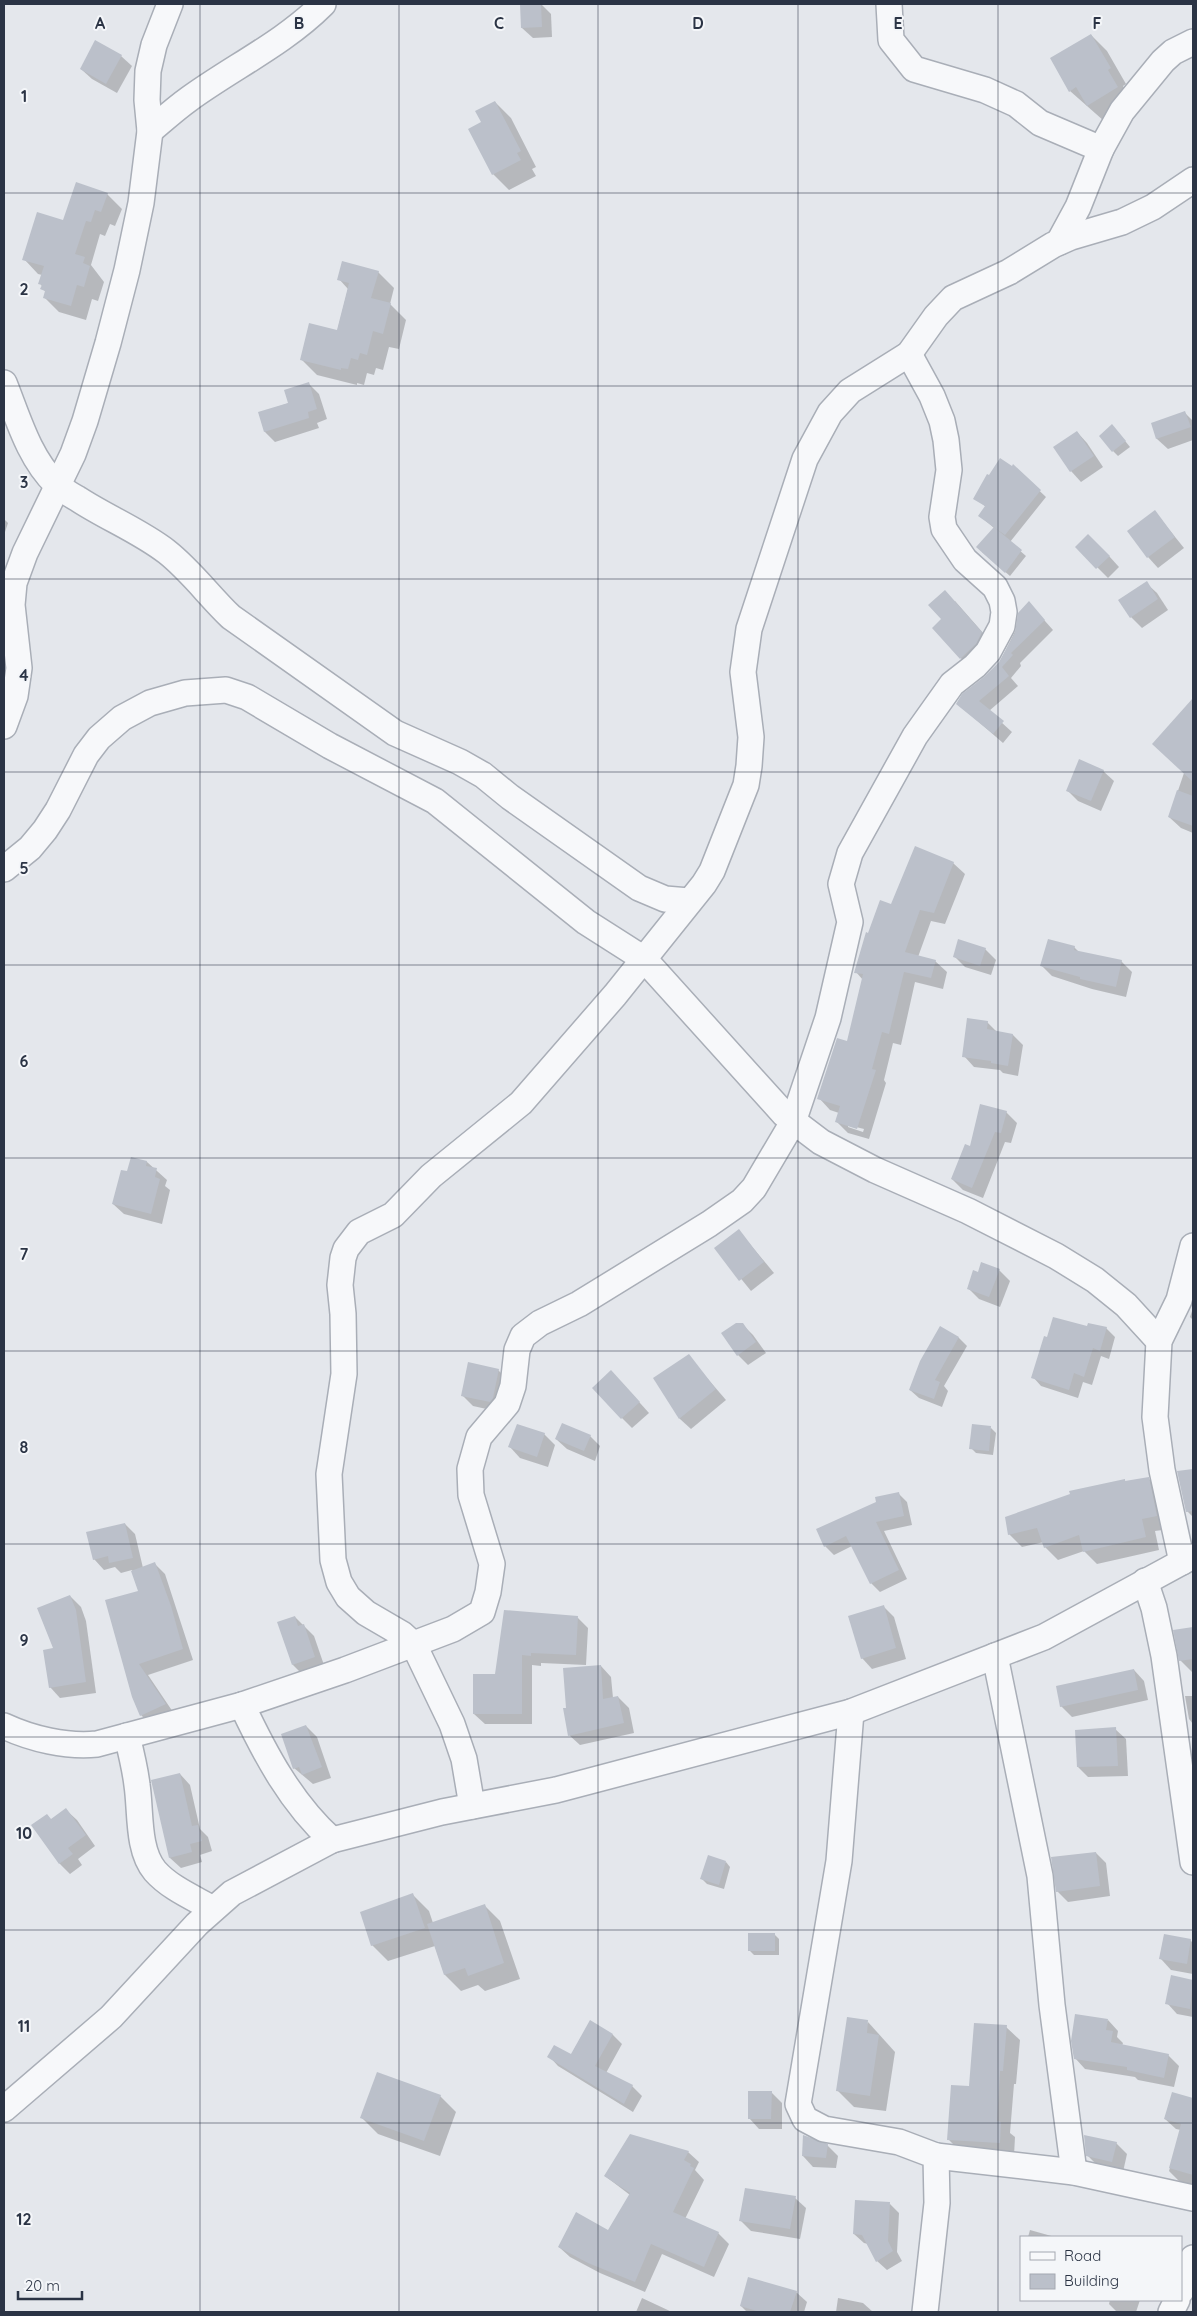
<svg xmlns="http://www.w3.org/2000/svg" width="1197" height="2316" font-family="Quicksand,sans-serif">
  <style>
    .shadow { fill: #0003; fill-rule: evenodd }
    .building { fill: #bbc0ca }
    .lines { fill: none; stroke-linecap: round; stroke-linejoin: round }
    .street-casing { stroke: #a9aeb7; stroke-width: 28 }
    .street { stroke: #f7f8fa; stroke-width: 25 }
    .grid { fill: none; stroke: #2b3445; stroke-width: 1; stroke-opacity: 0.55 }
    .grid-label { font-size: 16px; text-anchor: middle; font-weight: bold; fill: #2b3445; stroke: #f4f6f9; stroke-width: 4; stroke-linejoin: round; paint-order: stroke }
  </style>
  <rect width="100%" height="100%" fill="#e4e7ec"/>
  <g class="shadow">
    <path d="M541,4L551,14L552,37L533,38L522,28L521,5Z"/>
    <path d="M1091,35L1107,51L1126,84L1123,86L1133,104L1104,121L1070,91Z"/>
    <path d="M121,56L132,66L117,93L92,79L81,69Z"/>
    <path d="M495,102L511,118L536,167L532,169L536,176L509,190L493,174L482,123Z"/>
    <path d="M107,194L122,209L115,226L110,224L105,236L100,234L91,265L104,282L98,301L92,299L86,320L59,312L44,297L46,293L40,283L42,275L38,274L24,259L63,222Z"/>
    <path d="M378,272L394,288L390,304L406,320L399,349L389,347L383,370L376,368L374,375L367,373L364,385L357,383V385L317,375L301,359L337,332L348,289L339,279Z"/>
    <path d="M308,383L319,394L327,419L317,423L319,428L275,442L265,432L259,413L289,403Z"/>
    <path d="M1185,413L1193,421V440L1168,449L1157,439L1154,424Z"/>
    <path d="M1117,431L1130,447L1118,456L1113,451Z"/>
    <path d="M1077,432L1087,443L1103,467L1081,482L1071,471Z"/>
    <path d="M1013,466L1046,497L1010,542L1026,556L1010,576L982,552L994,528L980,516L986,507L975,498Z"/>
    <path d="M1155,512L1184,548L1158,568L1148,557Z"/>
    <path d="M4,519L8,523L4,535Z"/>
    <path d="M1077,547L1109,556L1119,567L1108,578Z"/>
    <path d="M1146,583L1157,593L1168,610L1142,628L1131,617Z"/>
    <path d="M955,601L991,642L970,668L933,628L943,619Z"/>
    <path d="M1029,603L1053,630L1020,663L1021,666L1011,678L1018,686L989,711L1012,732L1003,743L957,703L1000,662Z"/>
    <path d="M1193,700V833L1181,828L1169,817L1184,773L1154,744Z"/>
    <path d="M1103,771L1114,781L1101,811L1078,801L1068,791Z"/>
    <path d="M953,863L965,874L945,924L931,921L918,957L935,961L947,972L943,989L915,982L901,1045L893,1043L884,1080L886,1083L869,1139L848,1133L837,1122L839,1113L830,1110L819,1098L848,1043L863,980L856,972L869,935L891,905ZM848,1125L864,1129L863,1132L848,1127Z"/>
    <path d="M1074,947L1079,952L1121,961L1132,972L1126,997L1092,989L1052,976L1042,966Z"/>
    <path d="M985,949L996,960L991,975L965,967L954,956Z"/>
    <path d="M987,1022L997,1032L1013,1035L1023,1045L1018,1076L1003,1073L1000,1070L974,1067L964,1056Z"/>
    <path d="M1006,1112L1017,1123L1011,1143L1005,1142L983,1198L963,1190L952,1179L971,1148Z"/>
    <path d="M132,1158L147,1162L167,1180L165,1186L170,1190L162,1224L124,1214L113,1204L128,1173Z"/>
    <path d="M739,1231L774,1273L751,1291L716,1248Z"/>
    <path d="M999,1270L1010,1281L1000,1307L979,1299L968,1288Z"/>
    <path d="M1193,1308V1320L1190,1317Z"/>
    <path d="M742,1324L753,1335L766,1353L748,1365L738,1355Z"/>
    <path d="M1088,1327L1106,1328L1115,1337L1109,1359L1101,1356L1092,1385L1083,1382L1078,1398L1041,1386L1033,1377Z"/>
    <path d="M941,1328L959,1338L967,1346L944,1386L948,1391L942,1407L919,1398L910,1390Z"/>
    <path d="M688,1356L726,1400L691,1429L680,1419L655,1378Z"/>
    <path d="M498,1370L509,1381L500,1412L473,1406L463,1396Z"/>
    <path d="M622,1383L649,1413L632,1428L622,1418Z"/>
    <path d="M991,1428L996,1433L993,1455L976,1453L971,1448Z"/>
    <path d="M544,1434L555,1445L548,1467L520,1458L510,1447Z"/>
    <path d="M590,1436L600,1446L595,1461L567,1449L556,1439Z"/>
    <path d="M1193,1471V1517L1187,1511L1179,1472Z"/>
    <path d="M1148,1478L1161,1491L1170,1529L1155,1531L1159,1550L1097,1564L1084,1551L1058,1560L1045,1547L1044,1542L1022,1547L1009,1534L1124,1480L1127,1482Z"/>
    <path d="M898,1493L907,1502L912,1525L884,1531L907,1579L880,1592L871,1583L852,1546L834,1555L825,1546Z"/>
    <path d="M125,1524L135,1534L143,1568L155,1564L165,1574L193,1660L148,1675L175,1715L151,1725L141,1715L133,1697L140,1591L132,1570L121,1573L115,1567L104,1570L94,1559Z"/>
    <path d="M70,1596L81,1607L86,1621L96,1693L60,1698L50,1687L55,1649Z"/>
    <path d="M884,1607L894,1617L906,1659L872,1669L862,1658Z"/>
    <path d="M505,1611L578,1618L588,1628L586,1665L541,1663V1666L532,1665V1724H485L474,1714L496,1675Z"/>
    <path d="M295,1617L314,1636L325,1668L303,1675L293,1665Z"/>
    <path d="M1193,1629V1673L1180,1660L1175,1631Z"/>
    <path d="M601,1666L611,1677L613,1698L618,1697L629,1708L634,1733L580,1745L569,1735Z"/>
    <path d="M1134,1670L1144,1681L1148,1700L1072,1717L1061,1706Z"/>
    <path d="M1185,1696H1193V1724L1189,1719Z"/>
    <path d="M306,1726L317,1737L331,1778L313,1784L294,1768Z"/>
    <path d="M1115,1729L1126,1739L1128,1776L1088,1777L1078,1767Z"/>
    <path d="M180,1774L190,1785L200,1829L208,1837L212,1851L200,1855L202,1862L181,1868L170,1858Z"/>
    <path d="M66,1810L77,1820L95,1846L78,1859L82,1865L70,1874L60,1864L33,1825L52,1820Z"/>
    <path d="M1096,1853L1106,1863L1110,1896L1068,1902L1057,1891Z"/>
    <path d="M726,1862L730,1867L724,1889L707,1884L702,1879Z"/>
    <path d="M413,1895L429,1911L433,1923L484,1905L500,1921L520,1979L485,1991L478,1985L461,1991L445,1975L435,1946L388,1961L372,1945Z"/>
    <path d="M774,1934L779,1939V1955H754L749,1950Z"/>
    <path d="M1190,1940L1193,1943V1974L1171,1970L1161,1959Z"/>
    <path d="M1172,1977L1193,1981V2017L1177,2014L1167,2003Z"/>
    <path d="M1108,2020L1118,2031L1117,2037L1123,2043L1122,2046L1168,2055L1179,2066L1174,2087L1138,2080L1135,2077L1085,2069L1075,2058Z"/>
    <path d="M590,2022L613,2035L622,2044L606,2073L632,2086L642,2096L633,2112L558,2066L549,2056L571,2055Z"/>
    <path d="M868,2022L895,2052L886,2111L854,2107L838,2091Z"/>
    <path d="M1006,2027L1020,2040L1016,2084H1014L1010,2133L1015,2137L1014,2156L962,2153L949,2140L970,2088Z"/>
    <path d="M771,2092L782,2103V2129H759L749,2118Z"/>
    <path d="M1173,2094L1193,2099V2186L1180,2182L1169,2171L1181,2130L1176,2129L1165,2119Z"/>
    <path d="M440,2096L456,2112L440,2156L378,2134L362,2118Z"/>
    <path d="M1116,2143L1127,2154L1123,2172L1098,2166L1088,2156Z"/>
    <path d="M827,2145L838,2156L836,2168L813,2167L803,2156Z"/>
    <path d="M688,2152L699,2162L695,2170L704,2180L685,2219L718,2233L729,2244L714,2277L662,2254L645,2292L600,2273L570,2257L559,2247L608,2232L630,2195L605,2176Z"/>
    <path d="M795,2198L806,2208L800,2239L751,2231L740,2220Z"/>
    <path d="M890,2204L899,2213L897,2252L902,2261L887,2270L877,2261L868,2244L864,2243L854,2234Z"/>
    <path d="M1030,2230L1055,2237H1028Z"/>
    <path d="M796,2292L807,2302L804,2312H747L741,2306Z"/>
    <path d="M642,2298L672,2312H673H636Z"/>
    <path d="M838,2298L863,2303L873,2312H836Z"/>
    <path d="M1110,2300H1140L1136,2312H1117L1109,2304Z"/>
  </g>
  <g class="building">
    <path d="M520,4H541L542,27L521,28Z"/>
    <path d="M1091,34L1111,68L1108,70L1118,87L1087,106L1076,87L1069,92L1050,58Z"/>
    <path d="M95,40L122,55L106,84L80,69Z"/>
    <path d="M495,101L521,151L517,153L521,160L492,175L468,129L481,122L475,111Z"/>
    <path d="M76,182L108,193L101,212L95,210L91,222L86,221L75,254L85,257L83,263L90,266L84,287L77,285L71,306L43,298L45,291L40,289L42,285L38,284L44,266L22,260L37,212L63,220Z"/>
    <path d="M342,261L379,271L371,298L391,303L383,334L373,331L367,355L360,353L358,360L351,358L348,369L341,368V370L300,360L309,323L337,330L349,283L337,280Z"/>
    <path d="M309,382L317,409L308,412L309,418L264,432L258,412L288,403L284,390Z"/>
    <path d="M1185,411L1191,427L1156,439L1151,423Z"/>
    <path d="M1112,424L1126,441L1112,452L1099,436Z"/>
    <path d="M1077,431L1094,456L1070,472L1053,447Z"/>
    <path d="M1000,458L1012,466L1013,464L1041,490L1005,535L978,516L985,506L973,499L987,474L989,475Z"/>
    <path d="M1155,510L1175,537L1147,558L1127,531Z"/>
    <path d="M994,527L1022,550L1005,573L976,547Z"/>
    <path d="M1088,534L1110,556L1096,569L1075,547Z"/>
    <path d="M1147,581L1158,599L1130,618L1118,600Z"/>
    <path d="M945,590L982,632L976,644L960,659L932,628L941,619L928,605Z"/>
    <path d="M1029,601L1045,620L1011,653L1013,655L1002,667L1009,676L979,701L1004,721L993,734L956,704L962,694L984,677L999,662L1015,633L1018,613Z"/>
    <path d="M1193,698V782L1152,744Z"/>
    <path d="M1079,759L1104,770L1091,801L1066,791Z"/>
    <path d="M1177,790L1193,796V826L1168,817Z"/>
    <path d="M915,846L954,862L934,913L920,910L905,952L936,960L931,978L904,972L889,1034L882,1032L872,1069L876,1070L857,1129L835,1122L840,1106L817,1099L837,1038L847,1041L863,974L854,973L866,932L868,933L880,900L891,904Z"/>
    <path d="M958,939L986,948L980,966L953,957Z"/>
    <path d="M1048,939L1075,946L1074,950L1122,960L1116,987L1080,979V977L1040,966Z"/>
    <path d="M967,1018L988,1021L987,1029L1013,1034L1008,1066L991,1063V1061L962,1057Z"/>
    <path d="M980,1104L1007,1111L1001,1133L995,1132L972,1188L951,1179L965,1144L970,1146Z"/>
    <path d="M131,1157L147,1161L146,1166L157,1168L155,1177L160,1179L151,1214L112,1204L121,1170L127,1171Z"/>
    <path d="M739,1229L764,1262L739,1281L714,1248Z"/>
    <path d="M981,1262L1000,1269L989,1297L967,1289L973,1270L978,1272Z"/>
    <path d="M1053,1317L1087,1326L1088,1323L1107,1327L1100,1351L1093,1348L1084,1377L1074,1373L1069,1390L1031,1378L1044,1336L1047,1337Z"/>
    <path d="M736,1323H743L756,1342L737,1356L721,1333Z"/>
    <path d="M940,1326L959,1337L935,1380L940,1382L934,1399L909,1390L920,1361Z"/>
    <path d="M689,1354L716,1389L679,1419L653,1378Z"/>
    <path d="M468,1362L499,1369L493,1398L490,1402L461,1396Z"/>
    <path d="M611,1370L640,1402L621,1419L592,1388Z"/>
    <path d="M562,1423L591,1435L584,1451L555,1439Z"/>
    <path d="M517,1424L545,1433L537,1457L508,1447Z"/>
    <path d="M972,1424L991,1426L989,1451L969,1449Z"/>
    <path d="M1193,1469V1511L1186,1512L1177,1471Z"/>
    <path d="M1149,1477L1157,1516L1142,1519L1146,1537L1083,1552L1079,1535L1044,1548L1037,1528L1008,1535L1005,1517L1070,1494L1069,1491L1125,1479V1481Z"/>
    <path d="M899,1492L904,1516L876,1522L899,1570L870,1584L846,1536L824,1547L816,1529L876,1502L875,1497Z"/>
    <path d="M125,1523L133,1558L109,1563L108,1556L93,1560L86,1532Z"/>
    <path d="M155,1562L171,1606L183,1649L139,1664L166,1704L140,1716L132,1697L105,1600L138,1591L131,1571Z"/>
    <path d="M70,1595L76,1610L86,1682L49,1688L43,1650L53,1648L37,1608Z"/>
    <path d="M884,1605L896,1648L861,1659L848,1616Z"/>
    <path d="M504,1610L578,1616L576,1655L531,1653V1656L522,1655V1714H473V1674H495Z"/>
    <path d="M295,1616L298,1626L304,1624L315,1657L292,1665L277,1622Z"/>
    <path d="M1193,1627V1659L1179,1661L1173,1630Z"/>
    <path d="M601,1665L603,1699L618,1696L624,1723L568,1736L563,1708H566L563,1668Z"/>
    <path d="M1134,1669L1138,1690L1060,1707L1056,1686Z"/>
    <path d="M306,1725L322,1767L302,1775L299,1767L293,1769L281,1734Z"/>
    <path d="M1116,1727L1118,1766L1077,1767L1075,1730Z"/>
    <path d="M180,1773L192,1826L198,1825L202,1841L190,1844L192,1852L169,1858L151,1780Z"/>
    <path d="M66,1808L86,1835L68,1848L73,1854L59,1864L31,1825L47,1814L51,1819Z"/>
    <path d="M1096,1852L1100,1886L1056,1892L1051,1857Z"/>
    <path d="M708,1855L726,1861L719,1885L700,1879Z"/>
    <path d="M413,1893L425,1928L371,1946L360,1912Z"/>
    <path d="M485,1904L504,1963L468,1976L465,1968L444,1975L427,1924Z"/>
    <rect x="748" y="1933" width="27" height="18"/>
    <path d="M1164,1934L1191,1939L1187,1964L1159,1959Z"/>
    <path d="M1171,1975L1193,1980L1190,2009L1165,2004Z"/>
    <path d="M1075,2014L1108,2019L1106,2030L1113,2031L1111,2042L1169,2054L1164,2078L1127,2070V2067L1074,2059L1071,2041Z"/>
    <path d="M847,2017L868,2020L867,2033L879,2035L870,2096L836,2091Z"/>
    <path d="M590,2020L613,2034L595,2066L633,2085L624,2104L547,2057L554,2045L571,2054Z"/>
    <path d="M974,2023L1007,2025L1003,2071H1000L997,2121L1001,2122L1000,2143L947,2140L951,2085L969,2086Z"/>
    <path d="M377,2072L441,2095L424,2141L360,2118Z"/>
    <path d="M748,2091H772L771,2119H748Z"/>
    <path d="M1172,2092L1193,2098V2175L1169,2168L1181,2124L1164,2119Z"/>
    <path d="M630,2134L689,2151L684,2160L691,2164L690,2166L694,2168L673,2212L719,2232L704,2267L651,2244L635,2282L588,2263L558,2247L576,2212L608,2230L630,2193L604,2176Z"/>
    <path d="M803,2135L828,2144L826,2158L802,2156Z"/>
    <path d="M1084,2135L1117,2142L1112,2162L1086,2156Z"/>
    <path d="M745,2188L796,2196L790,2229L739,2221Z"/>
    <path d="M855,2200L890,2202L888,2241L893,2251L876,2262L862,2235L853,2234Z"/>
    <path d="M748,2277L797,2291L790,2312H760L740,2306Z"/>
  </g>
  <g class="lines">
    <defs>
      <g id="street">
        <path d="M889,4L891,40L914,69L985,90L1016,104L1040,123L1101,149"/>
        <path d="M150,131C163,120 175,109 189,99C233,67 284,43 323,4"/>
        <path d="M1059,242L1078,207L1101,149L1122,111L1163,61L1173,52L1193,42"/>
        <path d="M4,383C18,418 29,458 56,484C62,490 71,495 78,499C107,518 140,531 167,552C191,571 209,596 231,617L395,733L460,762L483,775L510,797L639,888L665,899L689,901"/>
        <path d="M4,726L15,696L19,668L12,605L14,583L25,553L73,454L85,421L108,343L127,270L141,203L150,131L147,100L148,71L154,45L170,4"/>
        <path d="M4,869L30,848L45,830L58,810L86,755L99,738L122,718L150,703L185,693L226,690L247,697L330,746L435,801L586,922L644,959L784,1114L821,1142L875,1170L968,1211L1056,1256L1095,1280L1126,1305L1159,1341"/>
        <path d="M1182,1562L1162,1470L1155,1417L1159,1341L1179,1300L1193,1246"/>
        <path d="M1145,1581L1154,1608L1164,1656L1193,1862"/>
        <path d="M995,1656L1040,1876L1052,2005L1074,2172"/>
        <path d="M242,1705C265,1754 291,1803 332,1840"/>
        <path d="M851,1712L839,1861L798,2104L805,2119L824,2129L899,2142L936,2156L937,2203L925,2312"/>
        <path d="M4,1726C32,1739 66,1747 97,1744L242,1705L345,1670L453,1629L482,1612L488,1592L492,1564L471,1495L470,1469L479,1437L507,1404L513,1386L517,1350L523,1336L540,1323L579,1304L709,1224L742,1201L754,1188L793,1122L828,1018L850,922L841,884L850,853L915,736L952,684L975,666L988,652L1002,626L1004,612L1002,601L995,587L965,560L944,529L942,517L949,470L946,440L942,421L932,396L909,354"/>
        <path d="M127,1736C131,1752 135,1768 137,1785C141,1811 137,1850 155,1871C170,1888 194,1898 213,1909"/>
        <path d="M472,1806L464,1759L452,1724L414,1645L402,1634L366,1613L348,1597L339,1582L333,1560L329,1474L344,1374L343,1314L340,1285L343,1258L346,1249L359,1232L393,1215L431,1176L521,1103L615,995L704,884L712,871L746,785L749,766L751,737L743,672L749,629L805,459L830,413L850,391L909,354L936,316L953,298L1009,272L1053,245L1071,237L1122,222L1153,207L1193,180"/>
        <path d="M4,2109L111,2017L197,1924L232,1893L332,1840L442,1812L556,1790L851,1712L1044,1637L1193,1556"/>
        <path d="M936,2156L1074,2172L1193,2198"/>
        <path d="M1181,2291L1193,2258"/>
        <path d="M1171,2312L1177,2300"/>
      </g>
    </defs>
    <use href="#street" class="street-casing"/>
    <use href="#street" class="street"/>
  </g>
  <path class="grid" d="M200,4V2312M399,4V2312M598,4V2312M798,4V2312M998,4V2312M4,193H1193M4,386H1193M4,579H1193M4,772H1193M4,965H1193M4,1158H1193M4,1351H1193M4,1544H1193M4,1737H1193M4,1930H1193M4,2123H1193"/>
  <g class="grid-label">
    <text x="100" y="29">A</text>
    <text x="299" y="29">B</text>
    <text x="499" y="29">C</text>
    <text x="698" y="29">D</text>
    <text x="898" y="29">E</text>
    <text x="1097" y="29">F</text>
    <text x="24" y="102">1</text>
    <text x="24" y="295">2</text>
    <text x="24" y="488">3</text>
    <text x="24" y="681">4</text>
    <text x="24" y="874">5</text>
    <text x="24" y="1067">6</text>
    <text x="24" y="1260">7</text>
    <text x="24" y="1453">8</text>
    <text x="24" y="1646">9</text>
    <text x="24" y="1839">10</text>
    <text x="24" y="2032">11</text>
    <text x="24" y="2225">12</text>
  </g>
  <rect width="1197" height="2316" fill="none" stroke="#2b3445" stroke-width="10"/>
  <rect x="1020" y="2236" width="162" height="65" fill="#f4f6f9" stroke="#a4a8b1"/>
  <rect x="1030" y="2252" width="25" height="8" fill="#f7f8fa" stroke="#a4a8b1"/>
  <text x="1064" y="2261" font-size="15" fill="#2b3445">Road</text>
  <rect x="1030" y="2274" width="25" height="15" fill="#bbc0ca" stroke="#a4a8b1"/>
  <text x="1064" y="2286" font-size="15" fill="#2b3445">Building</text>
  <path d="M18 2291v8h64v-8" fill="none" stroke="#2b3445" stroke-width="2.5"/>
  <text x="25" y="2291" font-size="15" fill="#2b3445" stroke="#f4f6f9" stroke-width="4" paint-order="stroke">20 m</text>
</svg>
